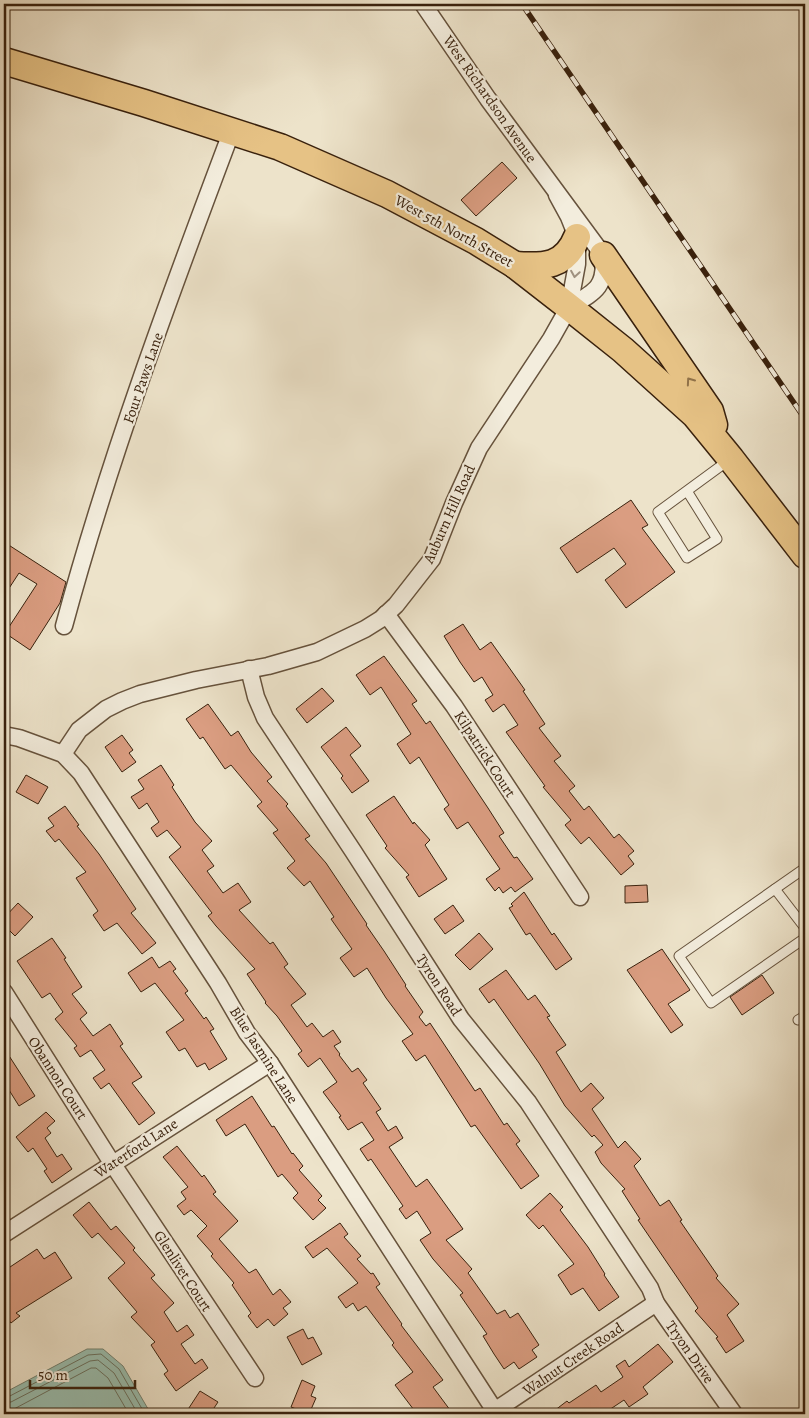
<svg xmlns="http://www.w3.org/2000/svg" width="809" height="1418" font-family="Alegreya,serif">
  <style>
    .water { fill: #9abfb0; stroke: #73806f }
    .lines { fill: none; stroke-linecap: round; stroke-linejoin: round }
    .shore { stroke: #6a705e; stroke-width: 1 }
    .building { fill: #da9d81; stroke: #39210d }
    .service-casing { stroke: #66523c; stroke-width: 11 }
    .minor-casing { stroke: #66523c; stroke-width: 19 }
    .primary-casing { stroke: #39210d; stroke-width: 29 }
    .service { stroke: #f3eddd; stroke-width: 9 }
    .minor { stroke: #f3eddd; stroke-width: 16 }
    .primary { stroke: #e6c285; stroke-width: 26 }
    .rail-casing { stroke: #39210d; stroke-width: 5.5 }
    .rail { stroke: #f3eddd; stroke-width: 4; stroke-dasharray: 11; stroke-linecap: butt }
    .oneway { stroke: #9f917f }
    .oneway2 { stroke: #907249 }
    .labels { text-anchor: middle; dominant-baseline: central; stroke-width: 4.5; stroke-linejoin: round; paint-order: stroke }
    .street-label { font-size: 15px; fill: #39210d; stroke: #f3eddd }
  </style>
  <rect width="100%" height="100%" fill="#ede3ca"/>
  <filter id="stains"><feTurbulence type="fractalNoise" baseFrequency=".004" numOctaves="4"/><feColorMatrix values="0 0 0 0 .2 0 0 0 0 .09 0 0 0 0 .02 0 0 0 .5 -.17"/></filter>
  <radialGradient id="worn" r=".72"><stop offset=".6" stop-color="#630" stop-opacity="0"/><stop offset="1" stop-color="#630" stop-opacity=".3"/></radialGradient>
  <path class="water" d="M87,1349H103L123,1366L151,1414H4V1393Z"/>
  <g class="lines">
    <g class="shore">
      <path d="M4,1397H8L88,1355L101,1354L119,1369L145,1414"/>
      <path d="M4,1403L11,1402L90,1361L98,1360L114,1373L138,1414"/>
      <path d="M4,1411L14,1409L91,1368H96L108,1378L129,1414"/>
    </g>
  </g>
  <g class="building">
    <path d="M502,162L517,178L476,216L461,200Z"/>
    <path d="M631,500L648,525L642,528L675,572L626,608L605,580L626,564L614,548L577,573L560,548Z"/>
    <path d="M4,542L66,582L60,603L30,650L5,633L37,584L19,573L4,596Z"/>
    <path d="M463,624L480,650L491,642L525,690L523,691L545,724L539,728L561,756L554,761L575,786L569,791L584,810L589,806L614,838L619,834L634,851L628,856L634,864L621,875L589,837L581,844L565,825L571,820L543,787L545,786L506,732L518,725L504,704L493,712L485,700L493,695L482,677L474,682L460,662L444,636Z"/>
    <path d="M384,656L417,701L412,704L426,724L430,721L488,808L504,833L499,836L514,858L517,857L533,879L515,892L511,887L503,893L499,887L495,891L486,879L500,869L468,822L457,829L444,809L449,805L419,757L410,764L397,744L411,734L381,687L370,695L356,675Z"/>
    <path d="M322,688L334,701L307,723L296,709Z"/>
    <path d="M208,704L231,736L238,731L251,752L272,777L267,781L288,804L286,806L310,836L305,839L326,863L367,924L366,925L384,951L406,985L405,986L423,1012L419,1017L426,1026L430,1023L475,1091L480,1088L504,1125L507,1123L520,1141L516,1144L539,1176L521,1189L475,1125L471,1127L425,1055L416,1061L402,1041L413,1034L386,998L367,968L354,977L340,958L352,949L331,919L334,917L310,881L304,886L287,868L295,861L273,833L278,830L257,806L262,802L231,765L225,769L203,737L200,739L186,719Z"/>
    <path d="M346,727L361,746L350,755L369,781L352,793L341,778L343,776L321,747Z"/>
    <path d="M122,735L133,750L129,753L136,762L122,772L105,747Z"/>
    <path d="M161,765L174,785L172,787L195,822L212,841L202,850L214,866L207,871L223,893L238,883L251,902L239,910L270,944L273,942L288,964L284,967L306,994L291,1005L307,1027L312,1023L323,1037L333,1030L341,1042L334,1046L340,1054L339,1055L352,1072L358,1068L367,1080L363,1083L381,1109L376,1112L388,1131L396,1126L403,1138L389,1147L416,1187L427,1179L463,1229L446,1240L472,1269L468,1273L497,1314L505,1310L510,1318L518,1313L539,1345L532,1350L537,1357L519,1369L514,1362L504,1369L494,1354L483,1336L487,1334L460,1295L463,1293L433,1259L420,1240L431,1233L417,1211L406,1219L399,1209L403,1206L371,1159L368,1161L360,1149L374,1140L362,1122L348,1130L339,1117L341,1116L323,1092L337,1082L320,1058L308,1067L298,1054L302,1051L277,1016L265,1003L266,1002L247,974L255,969L216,926L208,916L212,913L169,857L181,847L167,830L157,837L151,828L159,822L147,803L139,809L131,797L144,789L138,780Z"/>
    <path d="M26,775L48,787L38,804L16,792Z"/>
    <path d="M394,796L413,824L414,822L430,840L425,845L447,879L419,897L406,877L409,875L385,848L387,846L366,815Z"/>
    <path d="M65,806L79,825L77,826L99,854L136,909L131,913L156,943L142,954L117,923L104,931L93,915L98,911L76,878L86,872L59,839L55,842L46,831L54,826L48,818Z"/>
    <path d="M647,885L648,902L625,903V886Z"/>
    <path d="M524,892L552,935L554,933L572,959L556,970L530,933L526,935L509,908L513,906L511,904Z"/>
    <path d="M18,903L33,917L15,936L10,931L4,938V918Z"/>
    <path d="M453,905L464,921L445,934L434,919Z"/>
    <path d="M479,933L493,949L470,970L455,955Z"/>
    <path d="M52,938L66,958L64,959L82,987L72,994L87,1013L80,1019L93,1036L110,1024L123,1044L120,1046L142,1077L132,1083L155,1113L139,1125L109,1083L101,1089L93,1078L105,1070L91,1050L80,1057L74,1048L77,1046L55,1019L63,1012L50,993L42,998L17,961Z"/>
    <path d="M662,949L690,990L668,1004L683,1025L671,1033L627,970Z"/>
    <path d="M152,957L159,968L170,961L176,969L173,971L188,991L185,993L204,1019L206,1017L214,1029L210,1031L227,1059L209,1070L205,1063L197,1067L185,1048L179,1051L166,1032L184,1020L155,983L141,992L128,973Z"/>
    <path d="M506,970L528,1000L535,995L550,1016L547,1017L566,1045L556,1052L581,1092L591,1083L604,1098L592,1109L618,1148L625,1141L641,1159L634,1166L660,1206L669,1200L682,1220L680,1221L718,1276L716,1278L739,1304L727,1315L744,1341L726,1353L716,1338L718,1337L695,1311L698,1308L638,1220L640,1219L622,1191L625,1189L601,1163L595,1152L603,1145L594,1135L592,1137L565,1106L539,1063L494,999L489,1003L479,989Z"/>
    <path d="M762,975L774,993L742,1015L730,997Z"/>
    <path d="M4,1048L35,1096L19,1106L4,1082Z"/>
    <path d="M252,1096L272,1127L274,1126L292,1154L293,1153L303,1166L299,1170L322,1196L318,1200L326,1208L313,1220L293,1198L298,1193L282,1174L278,1177L245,1124L226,1136L216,1120Z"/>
    <path d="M46,1112L55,1121L47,1128L51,1133L45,1138L57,1157L62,1154L72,1169L52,1183L44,1171L47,1169L33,1148L28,1152L16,1137Z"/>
    <path d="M177,1146L202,1177L204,1175L216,1192L213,1194L238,1221L219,1239L249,1273L256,1269L273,1295L280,1289L291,1302L283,1308L288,1314L274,1326L268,1319L257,1328L248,1316L251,1313L232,1285L234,1283L211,1256L213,1254L197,1236L207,1226L191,1210L184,1215L177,1206L186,1199L181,1192L188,1187L163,1157Z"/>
    <path d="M550,1193L563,1207L560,1210L588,1247L605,1274L604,1275L619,1297L599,1311L583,1288L571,1295L558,1275L574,1264L543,1225L539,1229L526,1215Z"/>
    <path d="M89,1202L111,1230L116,1226L135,1248L133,1250L155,1275L151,1278L174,1303L164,1312L177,1332L187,1325L194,1335L181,1344L195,1364L202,1359L208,1368L176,1391L164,1374L168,1371L151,1345L155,1342L131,1317L137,1312L108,1278L125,1263L98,1233L92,1238L73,1215Z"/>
    <path d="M340,1223L348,1234L344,1237L361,1256L357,1259L371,1274L373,1273L380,1284L376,1287L402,1324L401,1325L443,1380L433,1387L453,1414H417L395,1385L413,1372L392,1345L394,1343L366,1306L358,1311L353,1303L346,1308L338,1297L358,1283L327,1248L313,1258L305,1247Z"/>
    <path d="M37,1249L44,1259L55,1252L72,1278L16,1313L20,1316L11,1323L7,1318L4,1320V1271Z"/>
    <path d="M303,1329L308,1339L313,1337L322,1354L302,1365L287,1337Z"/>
    <path d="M658,1344L673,1362L643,1387L648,1394L629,1407L624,1400L603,1414H600L596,1409L588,1414H550L567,1401L569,1403L596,1385L601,1392L623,1377L616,1366L625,1360L629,1367Z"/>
    <path d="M302,1380L315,1386L311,1396L316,1398L309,1414L291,1407Z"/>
    <path d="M200,1391L218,1402L210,1414H185Z"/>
  </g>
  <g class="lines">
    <defs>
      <g id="service">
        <path d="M4,7V4"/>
        <path d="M687,491L717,539L687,558L658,512L729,460"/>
        <path d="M805,868L679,956L711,1003L805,938"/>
        <path d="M775,889L805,928"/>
        <path d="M798,1020L805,1016"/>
      </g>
      <g id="minor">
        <path d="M423,4L488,99L603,255C607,287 595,292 569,307"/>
        <path d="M386,614L454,706L580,897"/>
        <path d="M64,626C109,459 170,295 231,133"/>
        <path d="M249,669L256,697L265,718L353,851L461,1019L528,1102L650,1288L656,1303L734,1414"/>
        <path d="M4,735L19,738L63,754L81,773L218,983L247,1033L270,1063L495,1411"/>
        <path d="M63,754L79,730L106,709L122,701L140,694L196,680L268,666L317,652L365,629L381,619L396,605L432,559L454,503L479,448L551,339L569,307L577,264V237L569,217L557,195"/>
        <path d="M4,992L112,1163L255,1378"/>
        <path d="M4,1234L270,1063"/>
        <path d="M490,1414L656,1303"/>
      </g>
      <g id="primary">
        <path d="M4,61L144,103L280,147L387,194L476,241L515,265L569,307L623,350L695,415L731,459L805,555"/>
        <path d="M603,255L710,411L714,425"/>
        <path d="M515,265C544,267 565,267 577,237"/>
      </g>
    </defs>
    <use href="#service" class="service-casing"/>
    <use href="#minor" class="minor-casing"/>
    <use href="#primary" class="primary-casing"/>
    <use href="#service" class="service"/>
    <use href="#minor" class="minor"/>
    <use href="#primary" class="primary"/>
    <defs>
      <path id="rail" d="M522,4L805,419"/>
    </defs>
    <use href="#rail" class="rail-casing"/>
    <use href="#rail" class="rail"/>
  </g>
  <defs><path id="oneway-chevron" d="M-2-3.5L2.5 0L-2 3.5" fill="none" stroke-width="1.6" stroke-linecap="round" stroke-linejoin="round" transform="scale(1.25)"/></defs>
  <use class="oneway" href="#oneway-chevron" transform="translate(575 274) rotate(99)"/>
  <use class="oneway2" href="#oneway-chevron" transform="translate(690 381) rotate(-125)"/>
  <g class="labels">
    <g class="street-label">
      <text transform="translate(490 99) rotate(55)">West Richardson Avenue</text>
      <text transform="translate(454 231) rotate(29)">West 5th North Street</text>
      <text transform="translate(143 378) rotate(-71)">Four Paws Lane</text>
      <text transform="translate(449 514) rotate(-66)">Auburn Hill Road</text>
      <text transform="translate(485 754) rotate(57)">Kilpatrick Court</text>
      <text transform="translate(439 985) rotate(57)">Tyron Road</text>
      <text transform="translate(264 1055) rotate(57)">Blue Jasmine Lane</text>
      <text transform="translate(58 1078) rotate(57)">Obannon Court</text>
      <text transform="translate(136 1148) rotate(-33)">Waterford Lane</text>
      <text transform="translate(183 1271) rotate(57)">Glenlivet Court</text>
      <text transform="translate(690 1352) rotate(55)">Tryon Drive</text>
      <text transform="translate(573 1359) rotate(-34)">Walnut Creek Road</text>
    </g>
  </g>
  <rect width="809" height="1418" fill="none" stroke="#ede3ca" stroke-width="20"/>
  <rect x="5" y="5" width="799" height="1408" fill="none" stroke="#39210d" stroke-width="2.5"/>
  <rect x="10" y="10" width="789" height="1398" fill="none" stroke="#39210d"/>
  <path d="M30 1380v8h105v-8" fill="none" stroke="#39210d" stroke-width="2.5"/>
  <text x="38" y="1380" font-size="15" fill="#39210d" stroke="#f3eddd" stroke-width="4" paint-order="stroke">50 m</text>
  <rect width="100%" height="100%" filter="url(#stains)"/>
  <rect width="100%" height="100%" fill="url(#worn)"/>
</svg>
